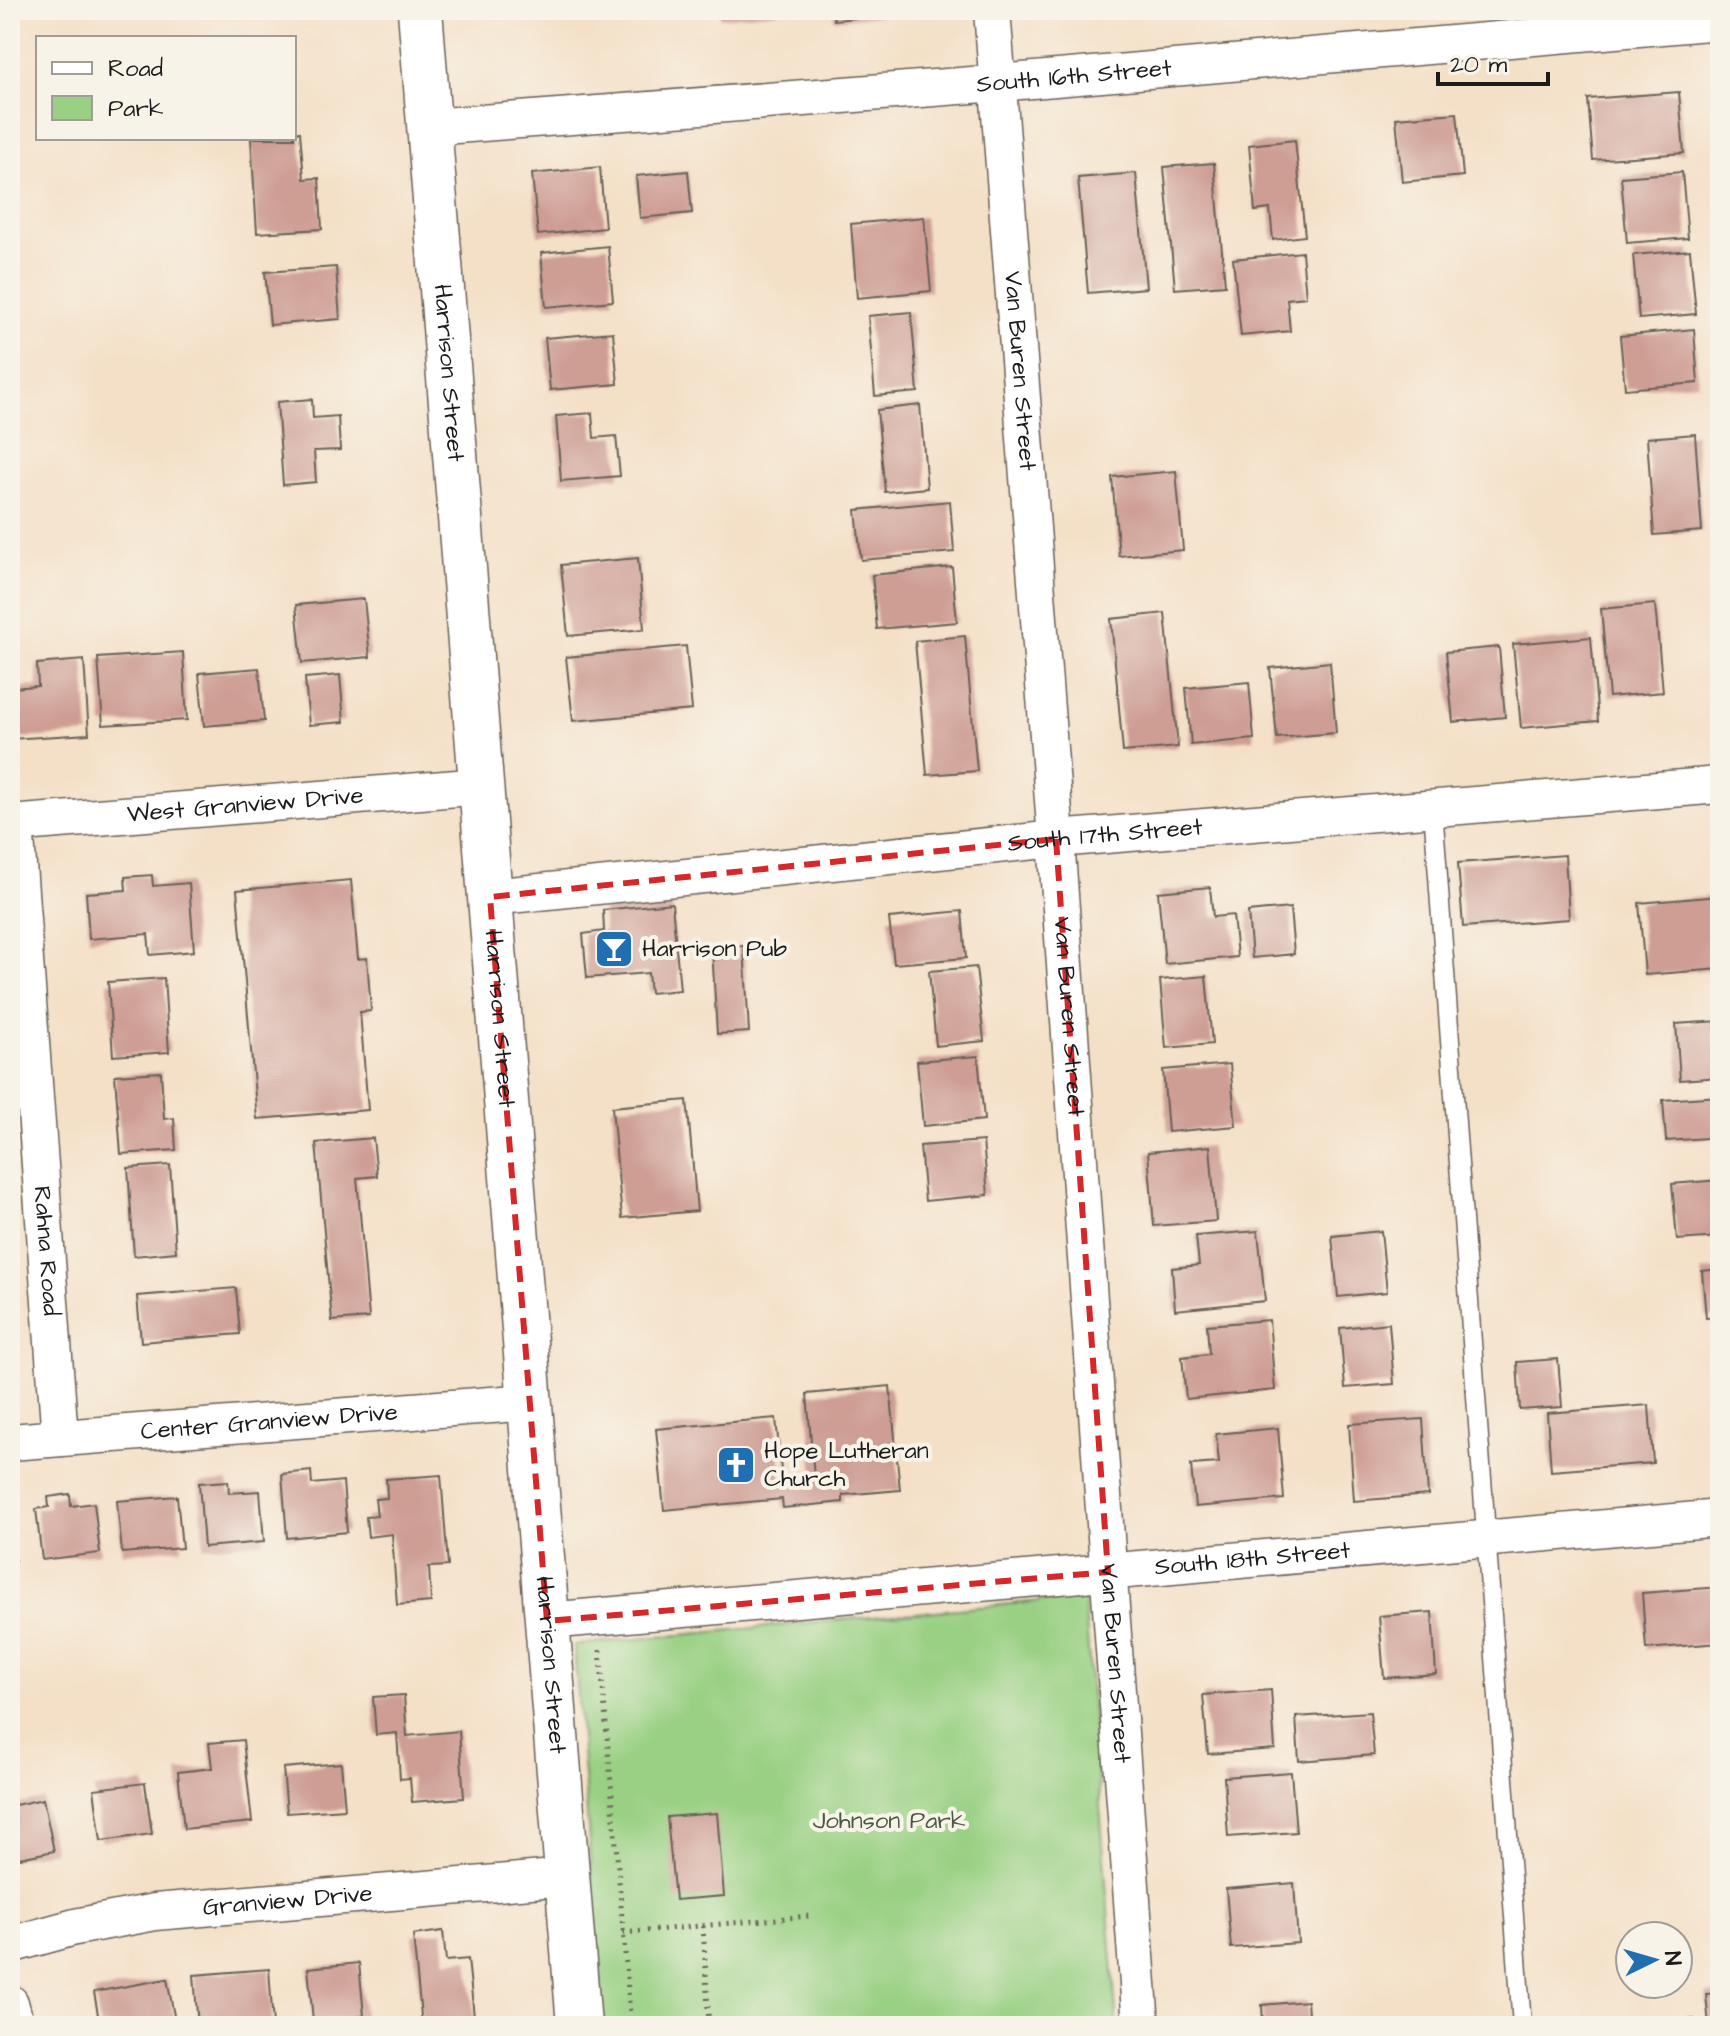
<svg xmlns="http://www.w3.org/2000/svg" width="1730" height="2036" font-family="'Architects Daughter',sans-serif">
  <style>
    .green { fill: #99d083; stroke: #5a7650; stroke-width: 2 }
    .building { fill: #ce9e94 }
    .lines { fill: none; stroke-linecap: round; stroke-linejoin: round }
    .service-casing { stroke: #686158; stroke-width: 21 }
    .minor-casing { stroke: #686158; stroke-width: 39 }
    .tertiary-casing { stroke: #686158; stroke-width: 47 }
    .path { stroke: #686158; stroke-width: 5; stroke-dasharray: 2 6; stroke-linecap: butt }
    .service { stroke: #fff; stroke-width: 18 }
    .minor { stroke: #fff; stroke-width: 36 }
    .tertiary { stroke: #fff; stroke-width: 44 }
    .marked { fill: none; stroke: #d62828; stroke-width: 6; stroke-dasharray: 16 10; stroke-linejoin: round }
    .labels { text-anchor: middle; dominant-baseline: central; stroke-width: 8; stroke-linejoin: round; paint-order: stroke }
    .street-label { font-size: 24px; fill: #1c1c1c; stroke: #f7f3e8 }
    .poi-label { font-size: 24px; fill: #1c1c1c; stroke: #f7f3e8; text-anchor: start }
    .park-label { font-size: 24px; fill: #485b40; stroke: #f7f3e8 }
  </style>
  <rect width="100%" height="100%" fill="#f7f3e8"/>
  <filter id="ink" filterUnits="userSpaceOnUse"><feTurbulence type="fractalNoise" baseFrequency=".0125" numOctaves="2"/><feDisplacementMap in="SourceGraphic" scale="16" xChannelSelector="R" yChannelSelector="G"/><feConvolveMatrix kernelMatrix="1 2 1 2 8 2 1 2 1" color-interpolation-filters="sRGB"/></filter>
  <filter id="wash" filterUnits="userSpaceOnUse"><feTurbulence type="fractalNoise" baseFrequency=".006" numOctaves="4" result="noise"/><feDisplacementMap in="SourceGraphic" scale="32" xChannelSelector="R" yChannelSelector="G"/><feGaussianBlur stdDeviation="1.8" result="paint"/><feColorMatrix in="noise" values="0 0 0 0 0 0 0 0 0 0 0 0 0 0 0 0 0 1.4 0 .05"/><feComposite in="paint" operator="in"/></filter>
  <g filter="url(#wash)">
    <rect width="100%" height="100%" fill="#f4e0c7"/>
    <path class="green" d="M1084,1597L1117,2026H603L574,1645Z"/>
    <g id="blocks">
      <g class="building">
        <path d="M622,10H680V12L622,17Z"/>
        <path d="M720,10H778V12L720,18Z"/>
        <path d="M833,10H911V13L834,20Z"/>
        <path d="M1679,92L1684,153L1593,160L1588,99Z"/>
        <path d="M1457,113L1463,176L1402,182L1396,118Z"/>
        <path d="M294,132H300L304,179L319,178L322,229L257,233L251,138H294Z"/>
        <path d="M1295,140L1305,236L1273,240L1270,209L1255,211L1249,145Z"/>
        <path d="M1214,163L1225,285L1175,289L1164,167Z"/>
        <path d="M600,167L605,228L538,235L532,174Z"/>
        <path d="M688,171L692,213L640,218L636,176Z"/>
        <path d="M1682,172L1688,238L1627,243L1621,177Z"/>
        <path d="M1136,173L1146,288L1088,293L1078,178Z"/>
        <path d="M924,217L931,291L857,298L851,224Z"/>
        <path d="M608,246L613,301L546,307L541,253Z"/>
        <path d="M1690,250L1696,314L1639,319L1633,255Z"/>
        <path d="M1302,252L1306,297L1287,299L1290,331L1241,336L1233,259Z"/>
        <path d="M336,267L340,319L270,325L265,272Z"/>
        <path d="M911,312L918,392L875,396L868,316Z"/>
        <path d="M1694,329L1698,383L1625,389L1620,336Z"/>
        <path d="M613,332L618,384L550,390L545,338Z"/>
        <path d="M312,399L313,418L338,416L340,450L314,451L316,482L283,485L277,402Z"/>
        <path d="M920,405L927,488L885,492L877,410Z"/>
        <path d="M592,413L594,438L616,436L620,476L561,481L556,416Z"/>
        <path d="M1695,434L1702,531L1654,535L1647,438Z"/>
        <path d="M1176,471L1183,550L1119,556L1112,477Z"/>
        <path d="M950,501L954,552L861,560L856,510Z"/>
        <path d="M638,558L644,629L568,636L561,565Z"/>
        <path d="M952,567L957,622L877,629L872,575Z"/>
        <path d="M364,599L370,657L302,663L296,605Z"/>
        <path d="M1655,604L1663,692L1609,697L1601,609Z"/>
        <path d="M1165,613L1178,747L1123,752L1111,619Z"/>
        <path d="M965,636L977,771L927,775L915,641Z"/>
        <path d="M1591,637L1598,721L1521,728L1513,644Z"/>
        <path d="M686,646L692,710L573,721L566,657Z"/>
        <path d="M1499,647L1505,717L1453,722L1446,652Z"/>
        <path d="M183,652L187,720L103,725L98,658Z"/>
        <path d="M84,660L89,734L10,739V688L38,686L37,664Z"/>
        <path d="M1330,662L1336,733L1277,738L1270,668Z"/>
        <path d="M259,668L264,721L204,726L199,673Z"/>
        <path d="M340,675L344,722L309,725L305,678Z"/>
        <path d="M1249,682L1254,739L1191,745L1186,688Z"/>
        <path d="M1565,855L1569,919L1463,927L1458,863Z"/>
        <path d="M152,875L153,886L189,883L194,951L150,955L148,934L89,939L86,893L126,890L125,877Z"/>
        <path d="M351,880L358,959L367,958L371,1011L360,1012L368,1110L257,1119L237,890Z"/>
        <path d="M1210,887L1213,917L1233,915L1237,957L1165,964L1158,892Z"/>
        <path d="M1720,896V969L1645,975L1639,903Z"/>
        <path d="M672,903L680,990L650,993L648,973L587,978L583,934L604,931L603,910Z"/>
        <path d="M1290,908L1294,954L1252,958L1248,912Z"/>
        <path d="M962,911L966,958L894,964L889,918Z"/>
        <path d="M744,946L749,1032L717,1034L712,948Z"/>
        <path d="M976,967L984,1041L936,1046L929,971Z"/>
        <path d="M1206,976L1212,1044L1166,1048L1160,980Z"/>
        <path d="M164,978L169,1052L113,1056L108,982Z"/>
        <path d="M1720,1021V1077L1680,1080L1676,1024Z"/>
        <path d="M978,1056L984,1120L923,1126L917,1061Z"/>
        <path d="M1230,1064L1236,1126L1168,1132L1163,1070Z"/>
        <path d="M161,1072L164,1119L174,1118L176,1150L121,1154L115,1075Z"/>
        <path d="M1720,1096V1137L1666,1141L1663,1100Z"/>
        <path d="M687,1100L697,1211L622,1218L612,1107Z"/>
        <path d="M373,1138L377,1176L357,1178L369,1318L332,1321L316,1143Z"/>
        <path d="M983,1141L988,1195L925,1201L920,1146Z"/>
        <path d="M1210,1146L1216,1221L1154,1226L1148,1152Z"/>
        <path d="M170,1165L176,1252L134,1256L128,1168Z"/>
        <path d="M1720,1180V1237L1677,1240L1672,1184Z"/>
        <path d="M1258,1231L1265,1301L1175,1310L1172,1268L1199,1265L1196,1236Z"/>
        <path d="M1381,1231L1387,1292L1338,1297L1332,1236Z"/>
        <path d="M1720,1269V1317L1706,1318L1702,1271Z"/>
        <path d="M236,1288L240,1334L141,1342L137,1296Z"/>
        <path d="M1269,1320L1275,1390L1186,1399L1182,1357L1209,1354L1207,1325Z"/>
        <path d="M1389,1323L1394,1384L1345,1388L1340,1328Z"/>
        <path d="M1720,1350V1403H1718L1714,1351Z"/>
        <path d="M1558,1359L1562,1407L1520,1410L1517,1362Z"/>
        <path d="M890,1386L900,1490L843,1495V1502L783,1508L782,1499L664,1510L656,1429L776,1418L782,1480L814,1477L807,1394Z"/>
        <path d="M1649,1405L1653,1463L1551,1471L1547,1413Z"/>
        <path d="M1423,1419L1428,1495L1354,1501L1349,1424Z"/>
        <path d="M1278,1428L1284,1499L1195,1507L1191,1465L1219,1463L1216,1434Z"/>
        <path d="M311,1471L312,1484L343,1481L347,1532L287,1538L282,1474Z"/>
        <path d="M441,1475L448,1566L429,1567L431,1602L397,1605L392,1534L368,1537L366,1517L377,1516L375,1499L387,1498L386,1479Z"/>
        <path d="M228,1481L229,1493L260,1491L264,1542L204,1547L199,1483Z"/>
        <path d="M70,1494L71,1506L94,1503L100,1553L42,1560L36,1509L49,1507L48,1497Z"/>
        <path d="M177,1496L182,1548L122,1553L117,1501Z"/>
        <path d="M10,1537H12L15,1560L10,1561Z"/>
        <path d="M1720,1587V1643L1646,1649L1642,1593Z"/>
        <path d="M1432,1612L1436,1674L1384,1678L1379,1616Z"/>
        <path d="M1271,1690L1275,1749L1208,1754L1203,1695Z"/>
        <path d="M404,1695L407,1736L459,1731L464,1798L412,1802L410,1778L400,1779L397,1733L376,1735L373,1697Z"/>
        <path d="M1370,1712L1374,1755L1299,1761L1296,1717Z"/>
        <path d="M243,1740L252,1822L184,1829L178,1772L212,1768L209,1743Z"/>
        <path d="M341,1763L345,1809L287,1813L283,1768Z"/>
        <path d="M1291,1772L1296,1832L1228,1837L1224,1777Z"/>
        <path d="M145,1783L152,1834L101,1841L94,1789Z"/>
        <path d="M43,1799L54,1851L10,1860V1806Z"/>
        <path d="M717,1813L724,1896L675,1900L667,1817Z"/>
        <path d="M1294,1883L1298,1943L1231,1948L1226,1889Z"/>
        <path d="M443,1931L446,1961L468,1959L475,2026H422L413,1935Z"/>
        <path d="M359,1963L364,2016L313,2021L308,1968Z"/>
        <path d="M269,1969L273,2025L198,2026L194,1975Z"/>
        <path d="M167,1979L176,2026H100L94,1992Z"/>
        <path d="M1720,1993V2026H1709L1706,1994Z"/>
        <path d="M1307,2001L1309,2026H1263L1262,2005Z"/>
        <path d="M1694,2019L1695,2026H1636V2024Z"/>
      </g>
    </g>
  </g>
  <g filter="url(#ink)">
    <use href="#blocks" fill-opacity="0" stroke="#686158" stroke-width="2"/>
    <g class="lines">
      <defs>
        <path id="service" d="M1433,808L1522,2026"/>
        <g id="minor">
          <path id="s1" d="M992,10L1056,839L1141,2026"/>
          <path id="s2" d="M430,127L998,83L1720,21"/>
          <path id="s3" d="M10,824L482,786"/>
          <path id="s4" d="M15,824L60,1438"/>
          <path id="s5" d="M490,897L1056,839L1720,785"/>
          <path id="s6" d="M10,1442L530,1402"/>
          <path id="s7" d="M547,1621L1720,1518"/>
          <path id="s8" d="M10,1945L75,1927L155,1912L567,1877"/>
          <path d="M10,2003L16,2026"/>
        </g>
        <g id="tertiary">
          <path id="s9" d="M420,10L579,2026"/>
        </g>
      </defs>
      <use href="#service" class="service-casing"/>
      <use href="#minor" class="minor-casing"/>
      <use href="#tertiary" class="tertiary-casing"/>
      <g class="path">
        <path d="M600,1650L631,2026"/>
        <path d="M703,1926L709,2026"/>
        <path d="M623,1933L809,1916"/>
      </g>
      <use href="#service" class="service"/>
      <use href="#minor" class="minor"/>
      <use href="#tertiary" class="tertiary"/>
    </g>
  </g>
  <path class="marked" d="M1056,839L1108,1572L547,1621L490,897Z"/>
  <defs>
    <symbol id="bar-square" viewBox="-11 -11 22 22"><rect x="-9" y="-9" width="18" height="18" rx="4" fill="#1f6fb2" stroke="#f7f3e8"/><path d="M-6-5H6L.8 .8V4.5H3.5V6h-7V4.5H-.8V.8Z" fill="#fff"/></symbol>
    <symbol id="church-square" viewBox="-11 -11 22 22"><rect x="-9" y="-9" width="18" height="18" rx="4" fill="#1f6fb2" stroke="#f7f3e8"/><path d="M-1.2-6h2.4v3.5h3.3v2.4h-3.3V6h-2.4V-.1h-3.3v-2.4h3.3Z" fill="#fff"/></symbol>
  </defs>
  <g fill-rule="evenodd">
    <use href="#bar-square" x="592" y="927" width="44" height="44"/>
    <use href="#church-square" x="714" y="1443" width="44" height="44"/>
  </g>
  <g class="labels">
    <g class="street-label">
      <text stroke="none"><textPath href="#s2" startOffset="646">South 16th Street</textPath></text>
      <text stroke="none"><textPath href="#s9" startOffset="364">Harrison Street</textPath></text>
      <text stroke="none"><textPath href="#s1" startOffset="362">Van Buren Street</textPath></text>
      <text stroke="none"><textPath href="#s3" startOffset="236">West Granview Drive</textPath></text>
      <text stroke="none"><textPath href="#s5" startOffset="618">South 17th Street</textPath></text>
      <text stroke="none"><textPath href="#s9" startOffset="1012">Harrison Street</textPath></text>
      <text stroke="none"><textPath href="#s1" startOffset="1010">Van Buren Street</textPath></text>
      <text stroke="none"><textPath href="#s4" startOffset="428">Rahna Road</textPath></text>
      <text stroke="none"><textPath href="#s6" startOffset="260">Center Granview Drive</textPath></text>
      <text stroke="none"><textPath href="#s7" startOffset="708">South 18th Street</textPath></text>
      <text stroke="none"><textPath href="#s9" startOffset="1660">Harrison Street</textPath></text>
      <text stroke="none"><textPath href="#s1" startOffset="1658">Van Buren Street</textPath></text>
      <text stroke="none"><textPath href="#s8" startOffset="282">Granview Drive</textPath></text>
    </g>
    <g class="poi-label">
      <text x="642" y="949">Harrison Pub</text>
      <text x="764" y="1451">Hope Lutheran<tspan x="764" dy="28">Church</tspan></text>
    </g>
    <g class="park-label">
      <text x="889" y="1821">Johnson Park</text>
    </g>
  </g>
  <rect width="1730" height="2036" fill="none" stroke="#f7f3e8" stroke-width="40"/>
  <rect x="36" y="36" width="260" height="104" fill="#f7f3e8" stroke="#9f9d96" stroke-width="2"/>
  <rect x="52" y="62" width="40" height="12" fill="#ffffff" stroke="#9f9d96" stroke-width="2"/>
  <text x="108" y="76" font-size="24" fill="#1c1c1c">Road</text>
  <rect x="52" y="96" width="40" height="24" fill="#99d083" stroke="#9f9d96" stroke-width="2"/>
  <text x="108" y="116" font-size="24" fill="#1c1c1c">Park</text>
  <g transform="translate(1654 1960) rotate(85)"><circle r="38" fill="#f7f3e8" stroke="#9f9d96" stroke-width="2"/>
  <path d="M0-6L14 30L0 20L-14 30Z" fill="#1f6fb2"/>
  <text y="-12" font-size="22" font-weight="bold" text-anchor="middle" fill="#1c1c1c">N</text>
  </g>
  <path d="M1438 72v12h110v-12" fill="none" stroke="#1c1c1c" stroke-width="4"/>
  <text x="1450" y="72" font-size="24" fill="#1c1c1c" stroke="#f7f3e8" stroke-width="6" paint-order="stroke">20 m</text>
</svg>
